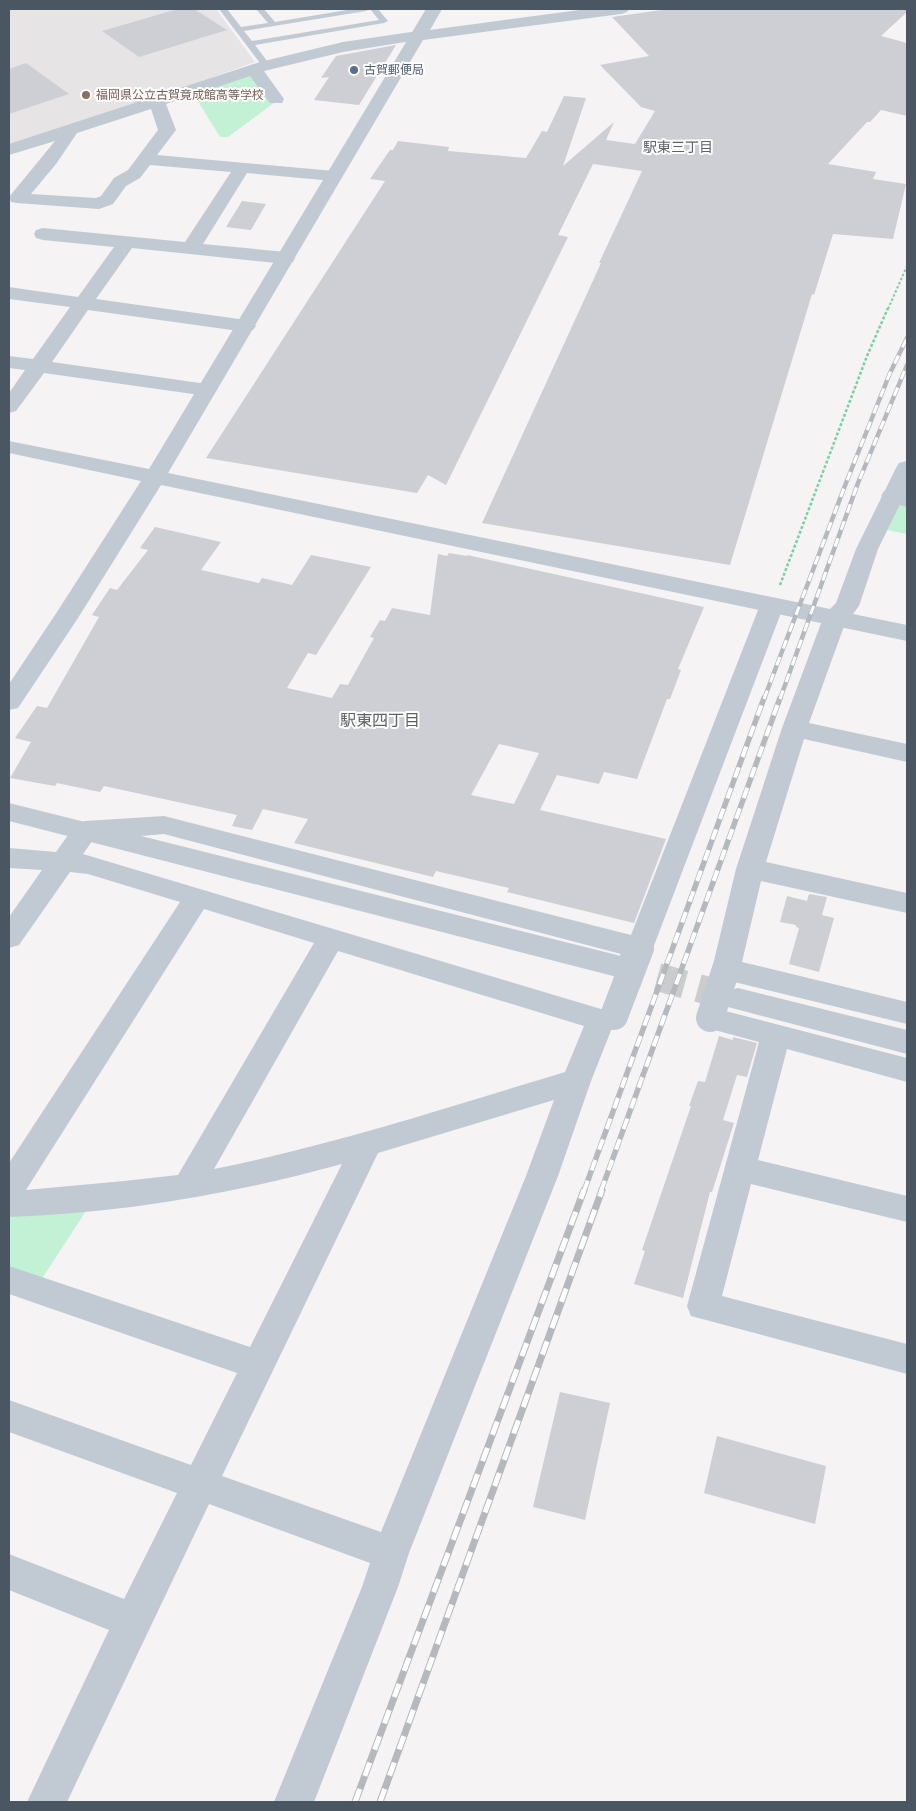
<svg xmlns="http://www.w3.org/2000/svg" width="916" height="1811" font-family="Roboto,'Noto Sans JP',sans-serif">
  <style>
    .education { fill: #e6e4e5 }
    .green { fill: #c3f1d5 }
    .building { fill: #cdcfd5; fill-rule: evenodd }
    .lines { fill: none; stroke-linecap: round; stroke-linejoin: round }
    .tertiary-tunnel { stroke: #caccce; stroke-width: 28; stroke-dasharray: 28 14; stroke-linecap: butt }
    .path-far1 { stroke: #7ad0a6; stroke-width: 2; stroke-dasharray: 2.5 2; stroke-linecap: butt }
    .path { stroke: #7ad0a6; stroke-width: 2.5; stroke-dasharray: 3 2; stroke-linecap: butt }
    .service { fill: #c1cad2; fill-rule: evenodd }
    .minor { fill: #c1cad2; fill-rule: evenodd }
    .tertiary { fill: #c1cad2; fill-rule: evenodd }
    .rail-far2-casing { stroke: #b5b8bd; stroke-width: 4.5 }
    .rail-far1-casing { stroke: #b5b8bd; stroke-width: 5.5 }
    .rail-casing { stroke: #b5b8bd; stroke-width: 7 }
    .rail-far2 { stroke: #fff; stroke-width: 3; stroke-dasharray: 9; stroke-linecap: butt }
    .rail-far1 { stroke: #fff; stroke-width: 4; stroke-dasharray: 11; stroke-linecap: butt }
    .rail { stroke: #fff; stroke-width: 5; stroke-dasharray: 14; stroke-linecap: butt }
    .minor-bridge { stroke: #c1cad2; stroke-width: 28 }
    .service-dot { fill: #5c6f8a; stroke: #fff; stroke-width: 2 }
    .education-dot { fill: #8d6e63; stroke: #fff; stroke-width: 2 }
    .labels { text-anchor: middle; dominant-baseline: central; stroke-width: 4; stroke-linejoin: round; paint-order: stroke }
    .far-service-label { font-size: 12px; fill: #4e5e75; stroke: #fff; text-anchor: start }
    .far-education-label { font-size: 12px; fill: #785e54; stroke: #fff; text-anchor: start }
    .far-neighbourhood-label { font-size: 14px; fill: #5f6368; stroke: #fff }
    .neighbourhood-label { font-size: 16px; fill: #5f6368; stroke: #fff }
  </style>
  <rect width="100%" height="100%" fill="#f5f3f3"/>
  <path class="education" d="M9,9H216L255,62L70,129L9,145Z"/>
  <g class="green">
    <path d="M253,73L275,102L228,137H220L193,93Z"/>
    <path d="M907,504V534L887,530L897,505Z"/>
    <path d="M86,1211L41,1280L9,1269V1214Z"/>
  </g>
  <g class="building">
    <path d="M178,9H194L227,30L139,57L102,31Z"/>
    <path d="M669,9H907V12L881,36L907,43V116L881,110L870,122H867L828,164L876,172L873,179L906,184L893,239L833,234L814,295L812,294L730,565L482,523L601,263H599L642,171L593,164L558,235L568,237L446,485L428,475L417,493L206,458L385,181L370,179L390,150H393L398,141L449,147L448,151L526,158L542,131L547,132L564,96L586,98L563,166L614,122L606,140L635,144L655,111L641,107L600,65L649,56L612,17Z"/>
    <path d="M396,45L359,105L314,100L329,77L321,78L336,56Z"/>
    <path d="M26,63L69,94L9,114V69Z"/>
    <path d="M242,201L266,204L251,230L226,227Z"/>
    <path d="M155,527L221,542L201,570L259,583L262,578L292,585L311,555L371,567L316,655L308,653L287,688L332,698L340,684L348,685L374,638L370,637L380,620L385,621L392,608L430,615L438,554L447,556L449,553L467,556V555L704,607L678,669L681,670L670,699H667L637,779L604,772L599,784L557,775L540,810L666,839L634,923L507,892L509,888L436,871L433,877L294,843L308,819L263,809L252,830L232,826L237,815L104,786L100,792L57,783L55,786L10,778L31,742L15,738L37,706L47,708L99,617L92,615L110,588L117,590L148,550L140,548ZM499,744L539,753L514,804L471,795Z"/>
    <path d="M809,894L827,897L822,915L834,918L819,972L789,964L799,928L796,927V925L780,922L787,896L807,901Z"/>
    <path d="M719,1036L733,1040V1037L757,1043L747,1077L737,1075L723,1120L734,1123L712,1192H710L683,1298L634,1284L645,1251L642,1250L691,1106H689L698,1081L705,1082Z"/>
    <path d="M560,1392L610,1403L585,1520L533,1507Z"/>
    <path d="M717,1436L826,1466L815,1524L704,1493Z"/>
  </g>
  <g class="lines">
    <path class="tertiary-tunnel" d="M617,966L738,999"/>
    <path class="path-far1" d="M888,309L907,266"/>
    <path class="path" d="M780,585L867,356L888,308"/>
    <path class="service" d="M219,9H227L241,27L268,23L256,9H264L275,22L353,9H370L366,11L244,31L252,41L379,20L370,9H378L388,21L384,23L255,45L270,65L266,67H263Z"/>
    <g class="minor">
      <path d="M418,31L424,33L426,36L424,39L343,52L264,71L284,99L282,103H270L250,76L166,104L176,130L157,155L334,171L340,172L343,176L340,180L334,181L247,173L203,244L286,252L293,254L295,258L293,262L286,264L132,248L96,299L246,320L253,322L256,326L253,330L246,332L88,310L52,362L207,384L214,386L217,390L214,394L207,396L44,373L16,411L9,413V393L25,370L9,368V356L33,359L70,307L9,299V287L78,297L114,247L43,240L36,238L34,234L36,230L43,228L185,242L231,172L150,165L140,178L126,186L113,204L99,209L17,203L11,202L9,197L55,141L9,155V144L260,62L343,42ZM151,109L158,130L128,170L114,178L101,196L96,198L31,194L56,164L77,133Z"/>
      <path d="M892,489L907,493V507L884,501L881,496L884,491Z"/>
      <path d="M772,598L780,600L784,605L650,956L640,959L164,834L93,840L83,854L601,1009L614,1005L624,1008L628,1016L624,1024L612,1028L591,1081L558,1176L409,1553L398,1587L314,1802H274L362,1587L370,1563L209,1504L67,1802H27L109,1630L9,1590V1554L124,1599L177,1493L9,1432V1400L191,1465L237,1373L9,1294V1266L250,1347L342,1164C233,1194 122,1213 9,1217V1163L180,902L88,874L70,872L19,945L9,948V917L42,870L9,868V848L56,852L76,824L85,821L164,816L631,935L760,605L764,600ZM204,909L314,943L178,1175L124,1181L26,1190ZM338,951L584,1026L565,1072C449,1107 333,1145 214,1169ZM554,1100L526,1176L381,1532L222,1476L378,1153Z"/>
      <path d="M835,610L843,613L847,618L809,723L907,744V762L804,739L766,862L907,893V913L761,881L742,962L907,1002V1024L726,980L716,977L712,969L736,869L782,728L823,618L827,613Z"/>
      <path d="M710,1007L907,1058V1082L787,1049L758,1160L907,1196V1222L751,1184L722,1296L907,1344V1374L691,1316L687,1306L759,1042L700,1026L696,1018L700,1010Z"/>
    </g>
    <g class="tertiary">
      <path d="M426,9H442L430,30L587,9H629L627,12L621,14L423,40L168,473L830,609L836,603L856,549L896,468L899,463L907,461V490L878,549L859,606L853,614L907,625V641L161,485L78,618L18,708L9,710V684L57,612L141,481L9,453V441L149,469Z"/>
      <path d="M9,803L617,955L627,958L631,966L627,974L617,977L9,821Z"/>
      <path d="M738,988L907,1030V1054L728,1007L724,999L728,991Z"/>
    </g>
    <defs>
      <g id="rail-far2">
        <path d="M764,699L846,483L890,373L907,338"/>
        <path d="M780,699L858,483L907,365"/>
      </g>
      <g id="rail-far1">
        <path d="M584,1191L764,698"/>
        <path d="M601,1191L780,698"/>
      </g>
      <g id="rail">
        <path d="M355,1802L584,1190"/>
        <path d="M380,1802L602,1190"/>
      </g>
    </defs>
    <use href="#rail-far2" class="rail-far2-casing"/>
    <use href="#rail-far1" class="rail-far1-casing"/>
    <use href="#rail" class="rail-casing"/>
    <use href="#rail-far2" class="rail-far2"/>
    <use href="#rail-far1" class="rail-far1"/>
    <use href="#rail" class="rail"/>
    <g class="minor-bridge">
      <path d="M614,1016L640,948"/>
      <path d="M710,1018L726,969"/>
    </g>
  </g>
  <circle class="service-dot" cx="354" cy="70" r="5"/>
  <circle class="education-dot" cx="86" cy="95" r="5"/>
  <g class="labels">
    <g class="far-service-label">
      <text x="364" y="70">古賀郵便局</text>
    </g>
    <g class="far-education-label">
      <text x="96" y="95">福岡県公立古賀竟成館高等学校</text>
    </g>
    <g class="far-neighbourhood-label">
      <text x="678" y="147">駅東三丁目</text>
    </g>
    <g class="neighbourhood-label">
      <text x="380" y="720">駅東四丁目</text>
    </g>
  </g>
  <rect width="916" height="1811" fill="none" stroke="#4a5661" stroke-width="20"/>
</svg>
